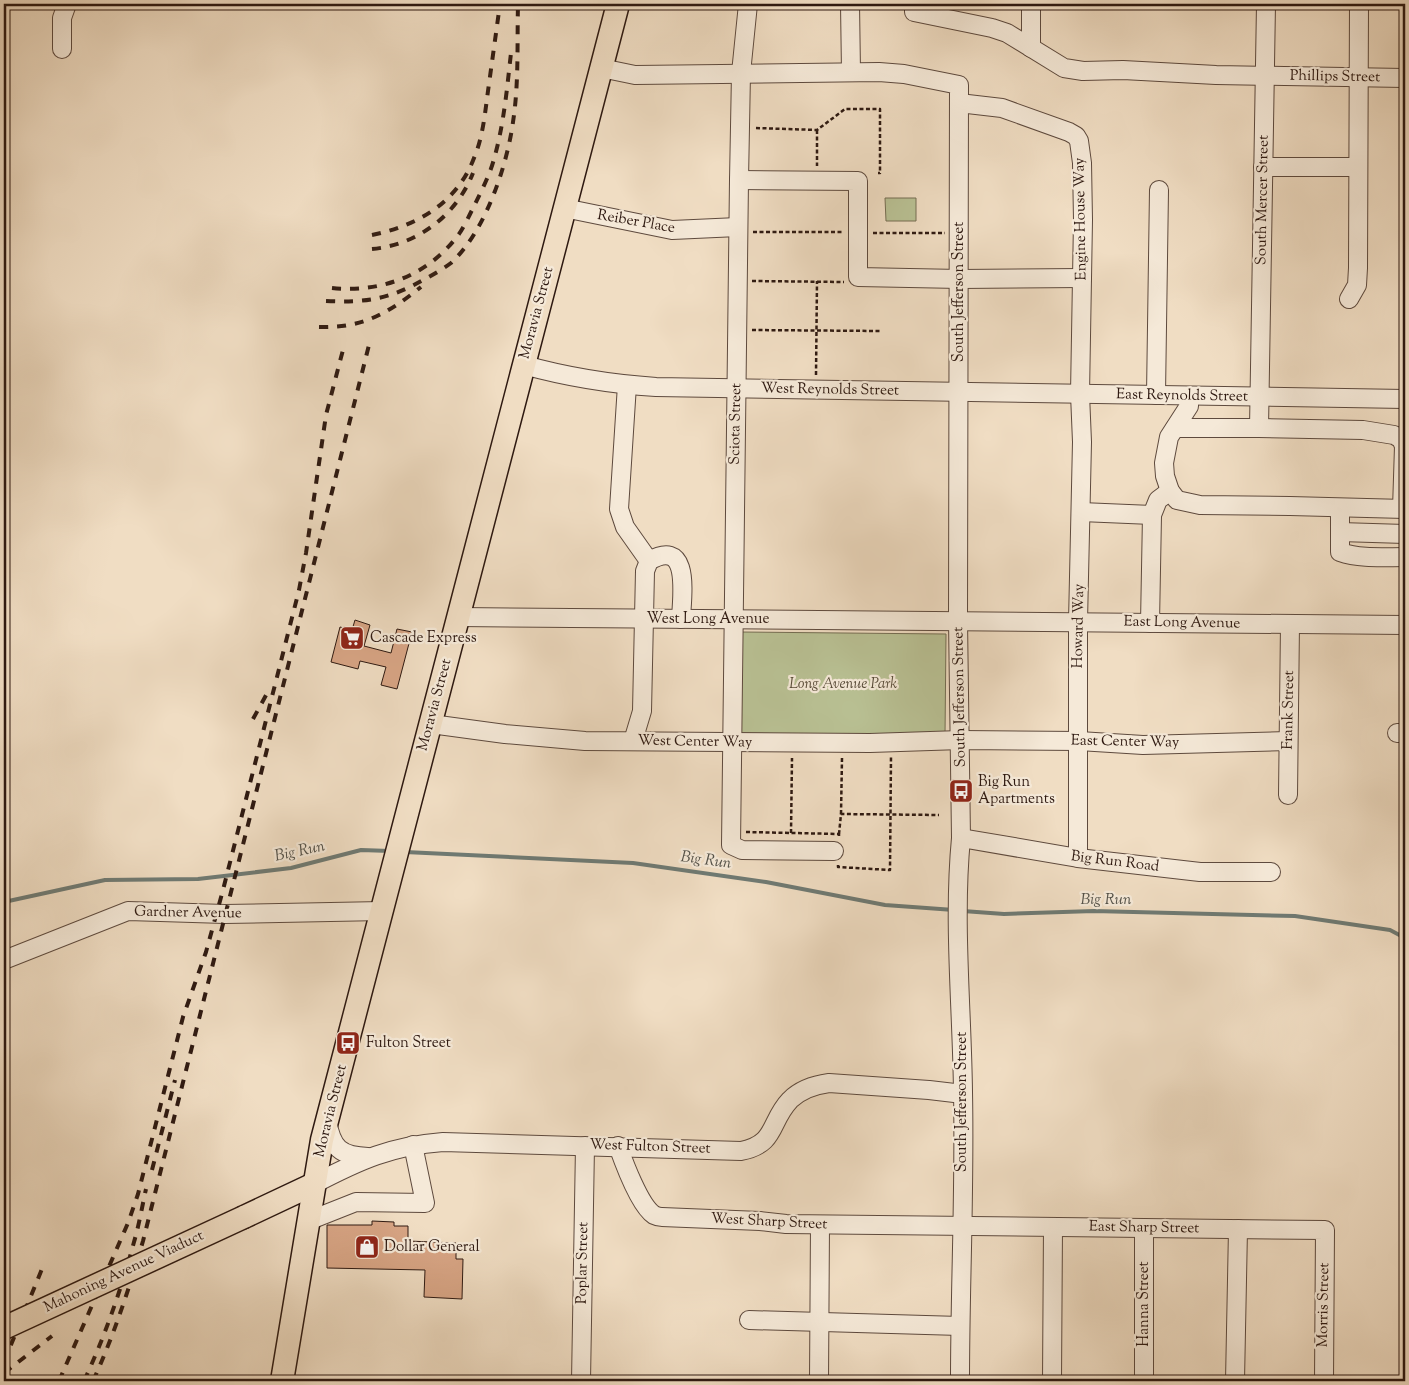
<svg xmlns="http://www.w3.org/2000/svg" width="1409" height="1385" font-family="'Sorts Mill Goudy',serif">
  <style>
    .green { fill: #b9c194; stroke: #746d52 }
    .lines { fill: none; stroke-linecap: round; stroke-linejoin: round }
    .stream { stroke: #6f7a73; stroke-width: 4 }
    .building { fill: #d8a585; stroke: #2e1911 }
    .minor-casing { stroke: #5e4a3e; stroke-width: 20 }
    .major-casing { stroke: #2e1911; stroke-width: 25 }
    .path { stroke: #2e1911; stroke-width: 2.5; stroke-dasharray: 4 2.5; stroke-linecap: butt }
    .minor { stroke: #f5e9d8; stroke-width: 18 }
    .major { stroke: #f0ddc3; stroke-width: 22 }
    .rail { stroke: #2e1911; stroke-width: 4; stroke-dasharray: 9 9; stroke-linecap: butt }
    .major-bridge-casing { stroke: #2e1911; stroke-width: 25; stroke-linecap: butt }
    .major-bridge { stroke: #f0ddc3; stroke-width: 22 }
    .labels { text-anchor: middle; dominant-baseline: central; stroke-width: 4.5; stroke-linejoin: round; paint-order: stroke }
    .street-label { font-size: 15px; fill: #2e1911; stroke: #f5e9d8 }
    .poi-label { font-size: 15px; fill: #2e1911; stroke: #f5e9d8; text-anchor: start }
    .park-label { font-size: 15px; font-style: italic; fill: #584b38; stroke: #f5e9d8 }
    .water-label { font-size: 16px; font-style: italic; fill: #54524a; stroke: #f5e9d8 }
  </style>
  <rect width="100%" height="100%" fill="#f0ddc3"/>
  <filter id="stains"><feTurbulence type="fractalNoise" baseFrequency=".004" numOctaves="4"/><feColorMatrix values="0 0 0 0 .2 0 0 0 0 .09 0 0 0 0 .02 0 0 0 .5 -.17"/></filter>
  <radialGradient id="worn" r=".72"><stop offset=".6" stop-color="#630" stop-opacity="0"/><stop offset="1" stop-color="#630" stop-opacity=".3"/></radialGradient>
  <g class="green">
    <path d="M885,198H916V221H886Z"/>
    <path d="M741,632L946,634L945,736L739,733Z"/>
  </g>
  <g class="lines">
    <g class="stream">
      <path d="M405,852L633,863L766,882L885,905L954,910"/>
      <path d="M4,902L105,880L198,879L291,868L361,850L390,851"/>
      <path d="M963,911L1004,914L1094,911L1295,916L1390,930L1405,938"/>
    </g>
  </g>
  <g class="building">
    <path d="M355,620L370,625L364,646L391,653L397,629L412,632L397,689L381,685L386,667L360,661L358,669L331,662L340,627L352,630Z"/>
    <path d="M372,1221L394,1222V1226H408V1241L456,1243V1259H463L462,1299L424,1297L425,1270L327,1268V1225H372Z"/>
  </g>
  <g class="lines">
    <defs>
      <g id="minor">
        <path d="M748,4L741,73L739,180L731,845L742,850L834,851"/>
        <path d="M850,4L851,72"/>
        <path d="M914,4V12L992,28L1007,33L1064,68L1083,71L1123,70L1216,75L1405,78"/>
        <path d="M1031,48V4"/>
        <path d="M62,49V18L67,4"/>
        <path d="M601,68L635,75L879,72L904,74L959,85L958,620L961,838C953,922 962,1008 963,1092C965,1189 960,1285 960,1381"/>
        <path d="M959,103L1002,108L1069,132L1076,136L1079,141L1082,163L1083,220L1080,394L1082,442L1078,622V858"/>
        <path d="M1263,167H1358"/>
        <path d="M739,180L858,181V277L960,279L1082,278"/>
        <path d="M564,208L672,230L738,227"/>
        <path d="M1349,299L1357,285L1358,268L1359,4"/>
        <path d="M524,365C567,377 611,384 656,387L1405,399"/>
        <path d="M627,385L619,509L625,527L649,561"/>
        <path d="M1156,395L1159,190"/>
        <path d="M1189,396V406L1169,437L1164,463L1165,476L1170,491L1177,500L1200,505L1290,506L1405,509"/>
        <path d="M1175,428H1259L1266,4"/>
        <path d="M1259,428L1363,430L1394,435L1401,439L1404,446L1402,509"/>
        <path d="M1340,508V552C1360,559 1383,557 1405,557"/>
        <path d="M1081,512L1152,515"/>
        <path d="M1340,532L1405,534"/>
        <path d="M458,617L1405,625"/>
        <path d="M1150,623L1152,515L1158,500L1170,491"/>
        <path d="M431,724L505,734L585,741L870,743L961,740L1079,741L1143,745L1288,741"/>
        <path d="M1397,733H1405"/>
        <path d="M633,741L642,711L645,571L649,561C691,537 682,595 681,619"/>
        <path d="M1288,795L1290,624"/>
        <path d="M961,838L1078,858L1200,872H1271"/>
        <path d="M4,960L128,911L225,914L382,911"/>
        <path d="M327,1121C332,1148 340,1156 368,1157"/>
        <path d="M618,1146C624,1163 640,1206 654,1215C656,1216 659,1217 662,1217L760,1221L786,1224L1325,1230L1324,1381"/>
        <path d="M314,1184C360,1160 391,1146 443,1142L741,1151C777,1144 769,1122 790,1100C801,1089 814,1085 829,1083L929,1090L963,1094"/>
        <path d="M308,1221L356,1202L425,1203L413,1145"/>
        <path d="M749,1320L960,1326"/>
        <path d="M581,1381L585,1146"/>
        <path d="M819,1381L820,1225"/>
        <path d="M1052,1381L1053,1227"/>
        <path d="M1144,1381V1228"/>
        <path d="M1235,1381L1238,1229"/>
      </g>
      <g id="major">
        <path d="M244,1217L314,1184"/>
        <path d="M282,1381L322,1140L618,4"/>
      </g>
    </defs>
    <use href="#minor" class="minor-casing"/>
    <use href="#major" class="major-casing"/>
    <g class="path">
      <path d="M756,128L817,130L845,109H880V173H878"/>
      <path d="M817,130V166"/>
      <path d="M753,232H842"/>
      <path d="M873,233H945"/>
      <path d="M752,281L844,282"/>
      <path d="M752,330L882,331"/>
      <path d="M816,375L817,281"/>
      <path d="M841,814L842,758"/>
      <path d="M746,832L839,834V837"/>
      <path d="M791,833L792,758"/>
      <path d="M839,834L841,814L939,815"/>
      <path d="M838,865V867L890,870L891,757"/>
    </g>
    <use href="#minor" class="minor"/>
    <use href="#major" class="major"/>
    <g class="rail">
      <path d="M372,235C417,226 457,203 474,158C483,137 485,113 488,91C492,62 496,33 500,4"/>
      <path d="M372,249C417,245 456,216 473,173"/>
      <path d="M332,288C382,293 429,275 459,234C465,225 470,214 475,204C482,190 490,174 494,159C504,124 507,88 511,53"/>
      <path d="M326,301C366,303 390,299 425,279C434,274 443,269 451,263C485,232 507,166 513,122C519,83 517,43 518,4"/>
      <path d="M319,327C363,328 387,314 421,287"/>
      <path d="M253,719L270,688"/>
      <path d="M152,1170L175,1080"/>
      <path d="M4,1362L44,1264"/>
      <path d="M4,1373L52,1336"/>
      <path d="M59,1381L128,1223L138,1194L183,1017L206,952L223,890L299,590L306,553L326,415L344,346"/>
      <path d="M84,1381C105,1336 121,1290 134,1242C139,1225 142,1207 146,1189"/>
      <path d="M93,1381C114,1335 129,1289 143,1241L369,345"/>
    </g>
    <defs>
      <path id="major-bridge" d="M4,1328L244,1217"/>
    </defs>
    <use href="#major-bridge" class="major-bridge-casing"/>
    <use href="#major-bridge" class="major-bridge"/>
  </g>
  <defs>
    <symbol id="supermarket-square" viewBox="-11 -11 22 22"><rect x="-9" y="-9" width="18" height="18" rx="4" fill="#8f2418" stroke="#f5e9d8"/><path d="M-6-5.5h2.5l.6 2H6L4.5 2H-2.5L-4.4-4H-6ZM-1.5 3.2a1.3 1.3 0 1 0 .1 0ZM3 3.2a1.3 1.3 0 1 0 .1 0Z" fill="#fff"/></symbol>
    <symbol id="bus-square" viewBox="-11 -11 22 22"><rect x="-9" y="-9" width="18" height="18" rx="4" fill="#8f2418" stroke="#f5e9d8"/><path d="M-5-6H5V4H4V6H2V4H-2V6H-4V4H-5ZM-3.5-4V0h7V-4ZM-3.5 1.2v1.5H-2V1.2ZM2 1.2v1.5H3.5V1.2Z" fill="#fff"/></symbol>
    <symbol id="shop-square" viewBox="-11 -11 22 22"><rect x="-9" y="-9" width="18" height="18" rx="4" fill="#8f2418" stroke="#f5e9d8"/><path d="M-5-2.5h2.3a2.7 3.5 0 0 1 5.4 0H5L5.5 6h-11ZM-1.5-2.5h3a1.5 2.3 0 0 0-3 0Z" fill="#fff"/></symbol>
  </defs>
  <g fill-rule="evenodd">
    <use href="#supermarket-square" x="338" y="624" width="28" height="28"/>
    <use href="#bus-square" x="947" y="777" width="28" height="28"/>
    <use href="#bus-square" x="334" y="1029" width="28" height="28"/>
    <use href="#shop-square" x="353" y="1233" width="28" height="28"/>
  </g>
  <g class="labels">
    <g class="street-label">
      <text transform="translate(1335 77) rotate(1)">Phillips Street</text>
      <text transform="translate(1263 200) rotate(-89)">South Mercer Street</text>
      <text transform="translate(1081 219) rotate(-91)">Engine House Way</text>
      <text transform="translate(636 222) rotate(10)">Reiber Place</text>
      <text transform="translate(959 292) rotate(-90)">South Jefferson Street</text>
      <text transform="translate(537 313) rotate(-75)">Moravia Street</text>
      <text transform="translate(830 390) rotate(1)">West Reynolds Street</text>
      <text transform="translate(1182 396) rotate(1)">East Reynolds Street</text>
      <text transform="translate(736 424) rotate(-89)">Sciota Street</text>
      <text x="708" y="619">West Long Avenue</text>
      <text transform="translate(1182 623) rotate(1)">East Long Avenue</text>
      <text transform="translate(1079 626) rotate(-89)">Howard Way</text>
      <text transform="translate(960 697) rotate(-91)">South Jefferson Street</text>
      <text transform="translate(435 705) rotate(-75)">Moravia Street</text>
      <text transform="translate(1289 710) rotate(-89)">Frank Street</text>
      <text transform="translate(695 742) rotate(1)">West Center Way</text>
      <text transform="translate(1125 742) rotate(1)">East Center Way</text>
      <text transform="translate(1115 862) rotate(7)">Big Run Road</text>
      <text transform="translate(188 913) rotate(1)">Gardner Avenue</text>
      <text transform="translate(962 1102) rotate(-90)">South Jefferson Street</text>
      <text transform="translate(331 1111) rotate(-76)">Moravia Street</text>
      <text transform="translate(650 1147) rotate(2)">West Fulton Street</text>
      <text transform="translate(769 1222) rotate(3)">West Sharp Street</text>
      <text transform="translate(1144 1228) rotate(1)">East Sharp Street</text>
      <text transform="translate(583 1263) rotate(-89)">Poplar Street</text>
      <text transform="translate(124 1272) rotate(-25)">Mahoning Avenue Viaduct</text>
      <text transform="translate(1144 1304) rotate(-90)">Hanna Street</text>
      <text transform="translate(1324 1305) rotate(-89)">Morris Street</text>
    </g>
    <g class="poi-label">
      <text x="370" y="638">Cascade Express</text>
      <text x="978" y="782">Big Run<tspan x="978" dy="17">Apartments</tspan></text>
      <text x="366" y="1043">Fulton Street</text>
      <text x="384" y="1247">Dollar General</text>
    </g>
    <g class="park-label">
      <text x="843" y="684">Long Avenue Park</text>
    </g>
    <g class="water-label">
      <text transform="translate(300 852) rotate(-12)">Big Run</text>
      <text transform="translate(706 861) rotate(8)">Big Run</text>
      <text x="1106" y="900">Big Run</text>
    </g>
  </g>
  <rect width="1409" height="1385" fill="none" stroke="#f0ddc3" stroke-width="20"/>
  <rect x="5" y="5" width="1399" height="1375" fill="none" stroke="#2e1911" stroke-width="2.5"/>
  <rect x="10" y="10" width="1389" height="1365" fill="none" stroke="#2e1911"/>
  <rect width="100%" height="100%" filter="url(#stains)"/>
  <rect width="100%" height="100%" fill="url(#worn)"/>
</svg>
